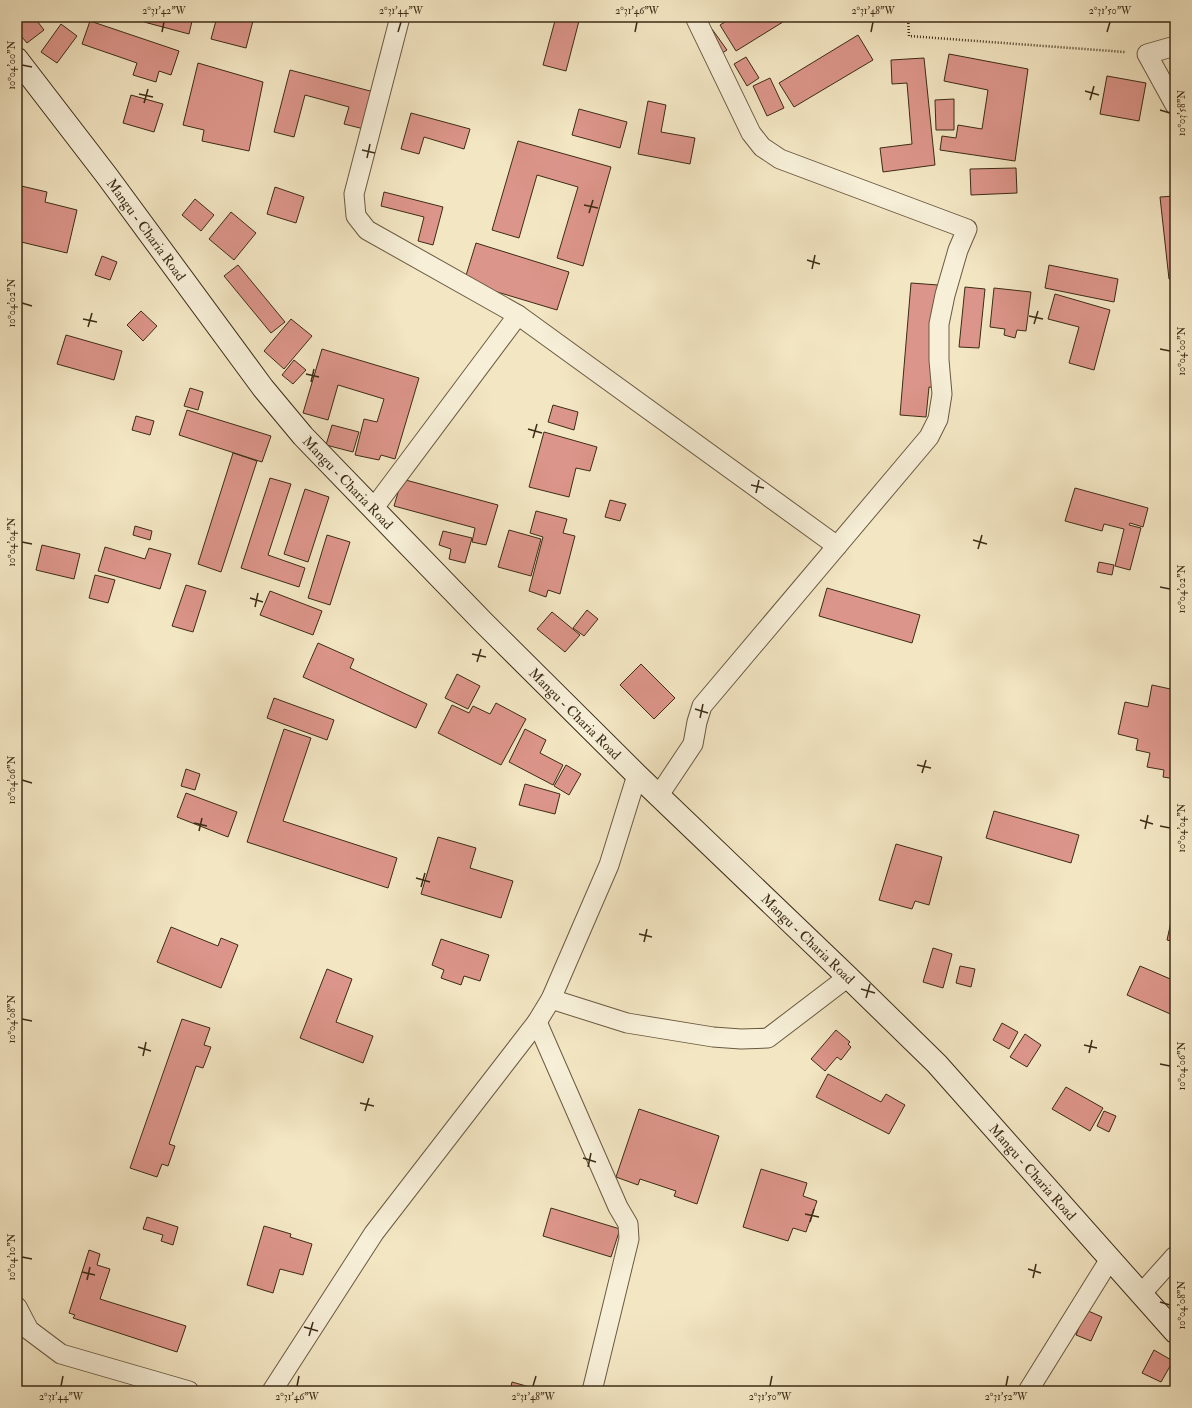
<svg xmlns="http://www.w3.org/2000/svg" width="1192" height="1408" font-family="'IM FELL Double Pica',serif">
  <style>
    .building { fill: #dc958a; stroke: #3c2c16 }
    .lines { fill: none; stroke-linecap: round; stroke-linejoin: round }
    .street-casing { stroke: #6a5a41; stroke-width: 21 }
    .secondary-casing { stroke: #3c2c16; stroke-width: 24 }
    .path { stroke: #3c2c16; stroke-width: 2.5; stroke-dasharray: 1 2; stroke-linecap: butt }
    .street { stroke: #f7efd8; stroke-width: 19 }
    .secondary { stroke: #f7efd8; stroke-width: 22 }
    .ticks { fill: none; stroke: #3c2c16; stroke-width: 1.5 }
    .labels { text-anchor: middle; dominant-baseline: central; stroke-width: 3; stroke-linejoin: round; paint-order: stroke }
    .street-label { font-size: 14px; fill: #3c2c16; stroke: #f7efd8 }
    .neatline { fill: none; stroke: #3c2c16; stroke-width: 1.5 }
    .ticks-label { font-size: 10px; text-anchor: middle; fill: #3c2c16 }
  </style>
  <rect width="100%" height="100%" fill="#f3e6c3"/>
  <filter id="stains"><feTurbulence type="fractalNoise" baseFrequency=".005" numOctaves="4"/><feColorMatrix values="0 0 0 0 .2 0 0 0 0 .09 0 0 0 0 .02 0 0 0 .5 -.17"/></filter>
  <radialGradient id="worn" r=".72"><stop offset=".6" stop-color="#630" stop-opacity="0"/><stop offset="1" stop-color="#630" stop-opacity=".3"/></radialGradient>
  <g class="building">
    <path d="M17,17H34L44,30L27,43L17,31Z"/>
    <path d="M145,17H193L189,34L144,22Z"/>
    <path d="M217,17H254L246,48L211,39Z"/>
    <path d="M556,17H580L566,71L543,65Z"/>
    <path d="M733,17H791L736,51L720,25Z"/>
    <path d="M90,21L179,51L171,75L159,71L156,82L133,75L137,63L82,44Z"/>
    <path d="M61,24L77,36L57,63L41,52Z"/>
    <path d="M712,29L727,50L719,55L705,35Z"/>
    <path d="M858,35L873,60L794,107L779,83Z"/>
    <path d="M949,54L1028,69L1015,161L940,150L942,136L956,138L958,125L982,129L988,90L944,81Z"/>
    <path d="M746,57L759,78L747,86L734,64Z"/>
    <path d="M924,58L935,165L883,172L880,148L912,144L907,83L892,84L891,60Z"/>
    <path d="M198,63L263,82L249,151L202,141L204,130L183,125Z"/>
    <path d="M290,70L374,92L364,129L344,124L349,107L305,95L294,137L274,132Z"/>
    <path d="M1107,76L1146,83L1139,121L1100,114Z"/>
    <path d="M770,78L784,108L767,116L753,86Z"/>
    <path d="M131,95L163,104L154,132L123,123Z"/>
    <path d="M954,99V130H936L935,100Z"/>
    <path d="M648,101L666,105L661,132L695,138L690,164L638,154Z"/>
    <path d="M579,109L627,122L620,148L572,135Z"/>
    <path d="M411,113L470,129L464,149L424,137L419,154L401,149Z"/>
    <path d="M518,141L611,167L583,266L557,258L578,187L537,175L519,238L492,230Z"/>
    <path d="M1016,168L1017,193L971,195L970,169Z"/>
    <path d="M17,185L47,192L45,202L77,210L67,253L17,241Z"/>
    <path d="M275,187L304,197L296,223L267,214Z"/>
    <path d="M384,192L443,207L433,245L418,241L424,217L381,206Z"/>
    <path d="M1175,196V279H1169L1160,197Z"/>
    <path d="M195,199L214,215L201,231L182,215Z"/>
    <path d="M231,212L256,233L234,260L209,239Z"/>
    <path d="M476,243L569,272L557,310L464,282Z"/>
    <path d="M102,256L117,262L110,280L95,275Z"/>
    <path d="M238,265L285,322L271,333L224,276Z"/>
    <path d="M1049,265L1118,279L1114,302L1045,288Z"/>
    <path d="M911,283L938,285L931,370L937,388L929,387L926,417L900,415Z"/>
    <path d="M965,287L985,289L979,348L959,347Z"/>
    <path d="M994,288L1031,292L1026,331L1017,330L1015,338L1004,335L1005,329L990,327Z"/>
    <path d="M1055,294L1110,310L1094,370L1069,363L1079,327L1048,319Z"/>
    <path d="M141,311L157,326L143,341L127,325Z"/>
    <path d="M291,319L312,336L284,369L264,351Z"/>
    <path d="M66,335L122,351L114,380L57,364Z"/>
    <path d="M322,349L419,378L395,459L381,455L379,460L355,455L364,419L377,422L384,399L338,385L328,420L303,413Z"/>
    <path d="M294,360L306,370L293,384L282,375Z"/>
    <path d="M190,388L203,392L198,410L184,406Z"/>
    <path d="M553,405L578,412L574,430L548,422Z"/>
    <path d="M187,410L271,436L262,462L179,435Z"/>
    <path d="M136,416L154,421L150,435L132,430Z"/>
    <path d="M332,425L359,432L353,452L326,445Z"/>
    <path d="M544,432L597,447L590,471L576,468L569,497L529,487Z"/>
    <path d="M233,453L257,461L221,572L198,564Z"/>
    <path d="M270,478L291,484L268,555L305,568L299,587L241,568Z"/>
    <path d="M402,479L498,505L486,545L472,542L475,528L394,506Z"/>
    <path d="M1075,488L1148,508L1143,527L1130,523L1129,525L1141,528L1130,570L1115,566L1124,529L1104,524L1102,531L1065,521Z"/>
    <path d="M305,489L329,497L308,562L284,554Z"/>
    <path d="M610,500L626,504L620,521L605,517Z"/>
    <path d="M536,511L567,519L563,533L575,536L560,594L548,590L546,597L529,591L543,537L530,533Z"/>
    <path d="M135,526L152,531L150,540L133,535Z"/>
    <path d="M509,530L541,539L531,576L498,567Z"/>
    <path d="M443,531L472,538L465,563L449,559L451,549L439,545Z"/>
    <path d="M327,535L350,542L330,605L308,598Z"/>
    <path d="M42,545L80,554L74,579L36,570Z"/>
    <path d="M105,547L145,559L149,548L171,554L160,589L98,571Z"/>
    <path d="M1099,562L1114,565L1112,575L1097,572Z"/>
    <path d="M95,575L115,580L108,603L89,598Z"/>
    <path d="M186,585L206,591L193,632L172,626Z"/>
    <path d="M827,588L920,615L912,643L819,616Z"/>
    <path d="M270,591L322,611L313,635L260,615Z"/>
    <path d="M587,610L598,619L584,636L573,628Z"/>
    <path d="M552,612L580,635L565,652L537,629Z"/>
    <path d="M318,643L354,659L350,668L427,704L416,728L303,677Z"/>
    <path d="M641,664L675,698L654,719L620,685Z"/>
    <path d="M457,674L480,686L468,709L445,698Z"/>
    <path d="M1152,685L1175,690V779L1163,777L1164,770L1147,767L1150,753L1136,750L1138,739L1118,734L1125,702L1148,707Z"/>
    <path d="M274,698L334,720L327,740L267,718Z"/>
    <path d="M496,703L526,719L501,765L438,733L452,705L469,713L473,706L490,714Z"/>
    <path d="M284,729L311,738L283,821L397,858L388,888L247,842Z"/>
    <path d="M525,729L546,740L540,753L563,765L553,785L509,762Z"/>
    <path d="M566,765L581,774L569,795L554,786Z"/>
    <path d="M186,769L200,774L195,790L181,786Z"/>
    <path d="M525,784L560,794L555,814L519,805Z"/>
    <path d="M186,793L237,812L228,837L177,817Z"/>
    <path d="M994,811L1079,835L1071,863L986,838Z"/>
    <path d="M438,837L476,848L470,868L513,881L501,918L421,894Z"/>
    <path d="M896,844L942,857L929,905L915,901L912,909L879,900Z"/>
    <path d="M1175,904V942L1167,940Z"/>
    <path d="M171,927L218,946L221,938L238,945L221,988L157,962Z"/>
    <path d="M441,939L489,955L480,981L464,976L461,985L441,978L444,970L432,965Z"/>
    <path d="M933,948L952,954L943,988L923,982Z"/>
    <path d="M960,966L975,969L971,987L956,983Z"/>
    <path d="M1140,966L1175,981V1016L1127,995Z"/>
    <path d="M327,969L352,979L336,1022L373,1036L363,1063L300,1038Z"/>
    <path d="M182,1019L210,1028L204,1045L211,1047L203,1068L196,1066L169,1144L175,1146L168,1166L162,1164L157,1177L130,1168Z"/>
    <path d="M1002,1023L1018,1032L1009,1049L993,1040Z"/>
    <path d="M836,1030L850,1042L848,1044L851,1047L841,1060L837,1057L825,1071L811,1059Z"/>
    <path d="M1025,1034L1041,1045L1027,1067L1010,1057Z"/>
    <path d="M828,1074L881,1102L886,1094L905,1105L889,1134L816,1097Z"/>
    <path d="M1066,1087L1103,1108L1090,1131L1052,1109Z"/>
    <path d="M639,1109L719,1136L697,1204L674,1196L676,1191L640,1179L638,1185L616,1177Z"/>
    <path d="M1104,1111L1116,1116L1109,1132L1097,1126Z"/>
    <path d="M761,1169L807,1183L803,1196L817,1201L806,1232L793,1228L788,1241L743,1227Z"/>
    <path d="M551,1208L620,1229L611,1257L543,1236Z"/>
    <path d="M147,1217L178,1227L173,1245L161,1241L163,1235L143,1229Z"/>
    <path d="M264,1226L291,1234L290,1237L312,1244L303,1275L280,1269L273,1293L247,1285Z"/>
    <path d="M89,1250L100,1254L97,1265L110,1269L100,1299L186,1326L177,1352L73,1318L75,1315L69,1313Z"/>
    <path d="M1086,1310L1102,1317L1091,1341L1076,1335Z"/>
    <path d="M1154,1350L1173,1361L1161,1382L1142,1373Z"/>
    <path d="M512,1382L544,1391H510Z"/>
  </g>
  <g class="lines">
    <defs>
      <g id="street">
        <path d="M400,17L354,194L356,216L367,230L518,315L837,546"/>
        <path d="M1175,46L1147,54L1175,105"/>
        <path d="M373,509L518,315"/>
        <path d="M659,795L693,744L697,722L702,706L929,437L938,419L942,394L939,360V324L945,295L958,250L967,229L780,159L762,147L751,133L695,17"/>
        <path d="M551,999L627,1023L713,1037L741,1039L768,1038L848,977"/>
        <path d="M537,1022L618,1207L628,1224L629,1239L592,1391"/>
        <path d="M1141,1294L1175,1256"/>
        <path d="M17,1307L29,1330L61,1354L189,1391"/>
        <path d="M272,1391L374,1233L537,1022L551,999L609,865L637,775"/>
        <path d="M1028,1391L1110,1259"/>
      </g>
      <g id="secondary">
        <path id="s1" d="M17,59L107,176L263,388L303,436L483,622L637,775L848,977L937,1064L1175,1332"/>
      </g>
    </defs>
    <use href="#street" class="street-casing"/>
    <use href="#secondary" class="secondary-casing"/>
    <path class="path" d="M908,17L909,36L1125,52"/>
    <use href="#street" class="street"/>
    <use href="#secondary" class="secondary"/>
  </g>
  <path class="ticks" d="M162,32L164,22M398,32L401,22M635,32L637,22M871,32L873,22M1107,32L1110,22M22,65L32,67M1085,91L1099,95M139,94L153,97M1090,100L1094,86M144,103L148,89M1160,110L1170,113M362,150L375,153M367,158L370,144M584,205L598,208M589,213L593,200M807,260L820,264M812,269L815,255M22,303L32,306M1029,316L1043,319M83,319L97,322M1034,324L1038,311M88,327L92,313M1160,349L1170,351M306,374L319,377M311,382L314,369M528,429L542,433M533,438L537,424M751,485L764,488M756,493L759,480M973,540L987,544M22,542L32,544M978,549L982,535M1160,587L1170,589M250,598L263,602M255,607L258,593M472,654L486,657M477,662L481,649M695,709L708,713M700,718L703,704M917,765L931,768M922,773L926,760M22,780L32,783M1140,820L1153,824M194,823L207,826M1160,826L1170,828M1145,829L1148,815M199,831L202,818M416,878L430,882M421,887L425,873M639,934L652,937M644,942L647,929M861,989L875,993M866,998L870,984M22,1019L32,1021M1084,1045L1097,1048M138,1047L151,1051M1089,1053L1092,1040M143,1056L146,1042M1160,1064L1170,1066M360,1103L374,1106M365,1111L369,1098M583,1158L596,1162M588,1167L591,1153M805,1214L819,1217M810,1222L814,1209M22,1257L32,1259M1028,1269L1041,1273M82,1272L95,1275M1033,1278L1036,1264M87,1280L90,1267M1160,1302L1170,1305M304,1327L318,1331M309,1336L313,1322M61,1386L63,1376M297,1386L299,1376M533,1386L536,1376M770,1386L772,1376M1006,1386L1008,1376"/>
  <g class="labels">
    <g class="street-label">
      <text stroke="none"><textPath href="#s1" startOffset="214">Mangu - Charia Road</textPath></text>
      <text stroke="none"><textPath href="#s1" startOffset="538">Mangu - Charia Road</textPath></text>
      <text stroke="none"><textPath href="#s1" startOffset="862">Mangu - Charia Road</textPath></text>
      <text stroke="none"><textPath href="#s1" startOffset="1186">Mangu - Charia Road</textPath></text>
      <text stroke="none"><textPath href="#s1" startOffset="1510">Mangu - Charia Road</textPath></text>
    </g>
  </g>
  <rect width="1192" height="1408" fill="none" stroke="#f3e6c3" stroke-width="44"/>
  <rect x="22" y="22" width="1148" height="1364" class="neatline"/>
  <g class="ticks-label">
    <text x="164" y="14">2°31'42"W</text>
    <text x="401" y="14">2°31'44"W</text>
    <text x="637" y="14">2°31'46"W</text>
    <text x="873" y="14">2°31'48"W</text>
    <text x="1110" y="14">2°31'50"W</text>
    <text transform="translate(11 65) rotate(-90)" y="4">10°04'00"N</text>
    <text transform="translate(1181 113) rotate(-90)" y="4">10°03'58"N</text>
    <text transform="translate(11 303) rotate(-90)" y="4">10°04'02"N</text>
    <text transform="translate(1181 351) rotate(-90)" y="4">10°04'00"N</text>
    <text transform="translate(11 542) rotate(-90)" y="4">10°04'04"N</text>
    <text transform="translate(1181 589) rotate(-90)" y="4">10°04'02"N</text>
    <text transform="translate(11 780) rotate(-90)" y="4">10°04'06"N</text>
    <text transform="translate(1181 828) rotate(-90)" y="4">10°04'04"N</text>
    <text transform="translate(11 1019) rotate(-90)" y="4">10°04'08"N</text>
    <text transform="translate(1181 1066) rotate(-90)" y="4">10°04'06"N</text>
    <text transform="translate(11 1257) rotate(-90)" y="4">10°04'10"N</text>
    <text transform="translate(1181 1305) rotate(-90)" y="4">10°04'08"N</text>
    <text x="61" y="1400">2°31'44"W</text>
    <text x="297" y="1400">2°31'46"W</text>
    <text x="533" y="1400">2°31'48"W</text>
    <text x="770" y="1400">2°31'50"W</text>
    <text x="1006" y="1400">2°31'52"W</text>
  </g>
  <rect width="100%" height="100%" filter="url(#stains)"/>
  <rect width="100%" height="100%" fill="url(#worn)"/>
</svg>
